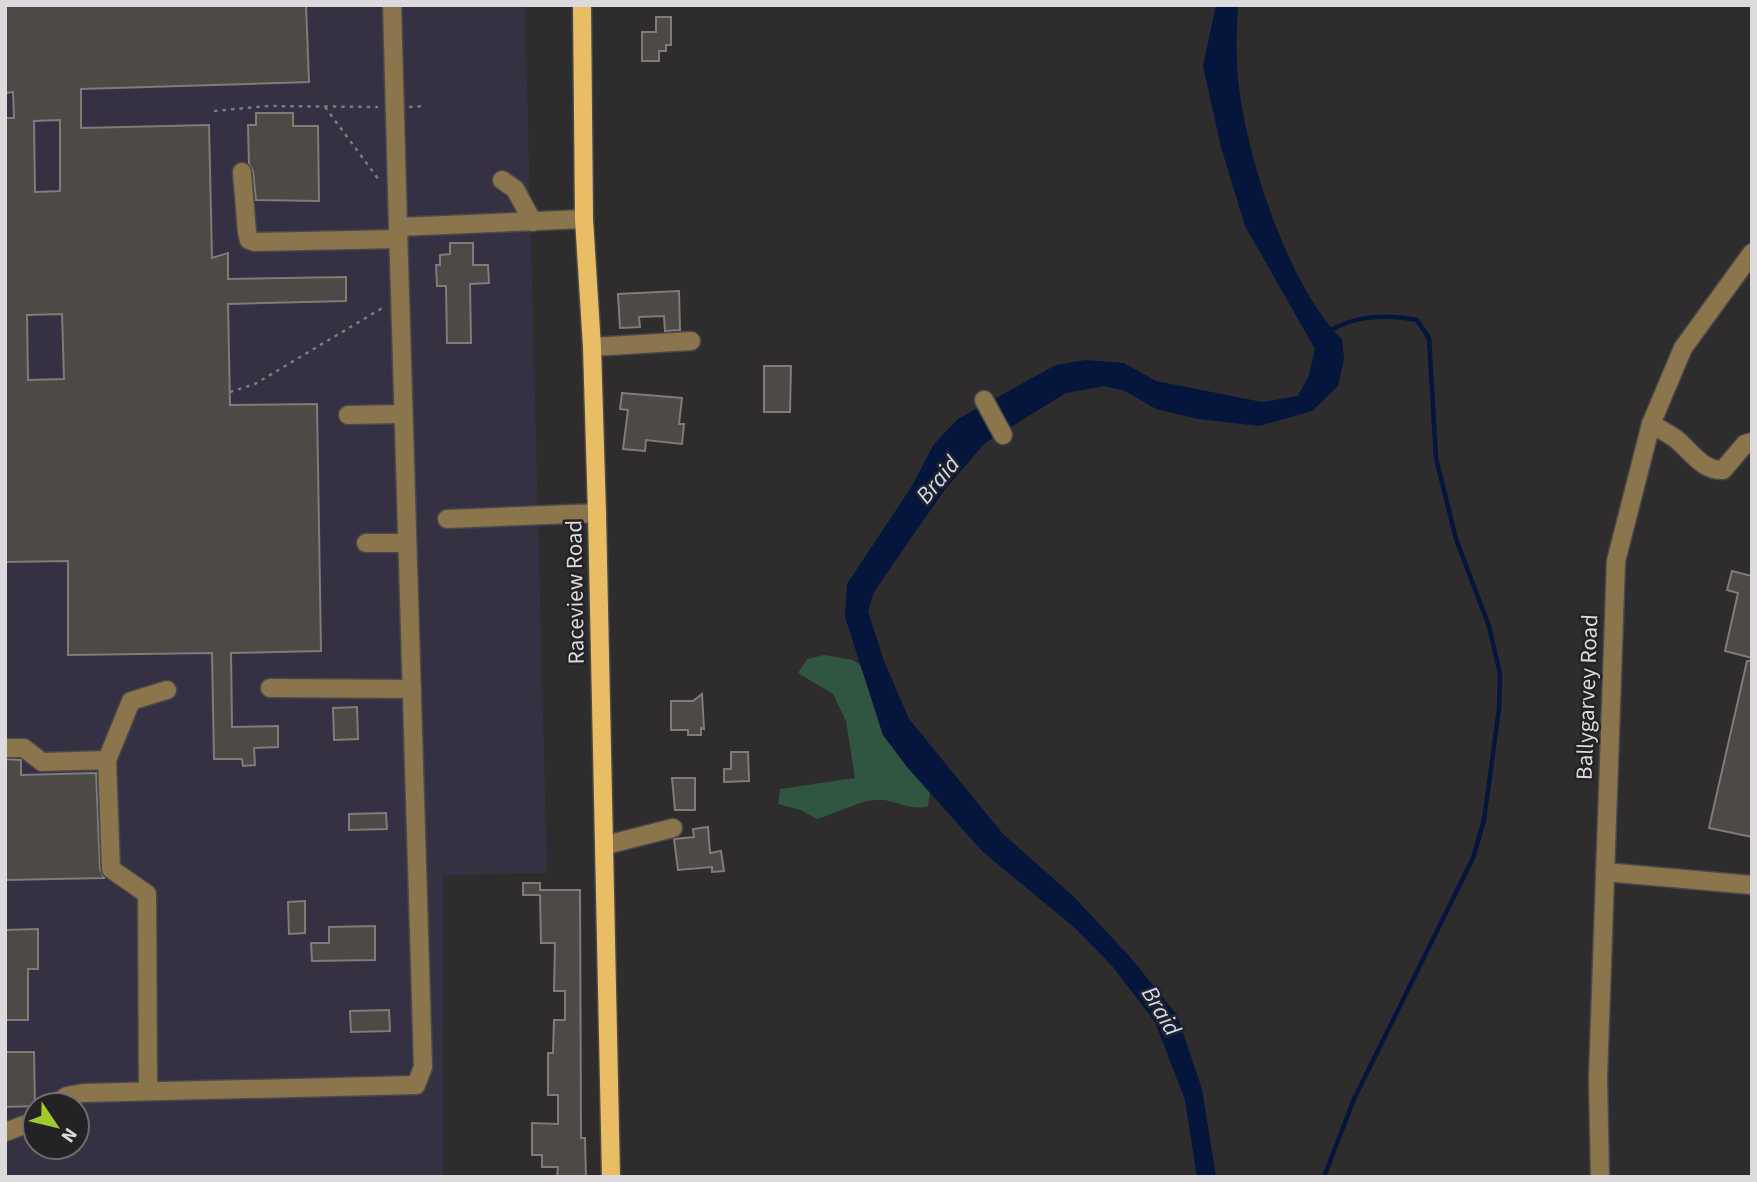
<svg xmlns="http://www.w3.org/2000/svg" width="1757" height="1182" font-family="'Source Sans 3',sans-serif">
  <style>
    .commercial { fill: #363142; fill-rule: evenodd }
    .green { fill: #305541 }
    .water { fill: #05153c }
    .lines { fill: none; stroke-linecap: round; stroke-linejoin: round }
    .stream { stroke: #05153c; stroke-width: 4.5 }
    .building { fill: #4c4946; stroke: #7f7b78; stroke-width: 2; fill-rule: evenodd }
    .minor-casing { stroke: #4b484a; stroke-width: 21 }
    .major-casing { stroke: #4b484a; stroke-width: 21 }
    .path { stroke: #7c7a7c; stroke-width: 2.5; stroke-dasharray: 3.5 5; stroke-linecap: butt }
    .minor { stroke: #8a754c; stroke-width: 18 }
    .major { stroke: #e8bd64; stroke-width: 18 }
    .labels { text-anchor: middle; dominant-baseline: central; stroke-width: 5; stroke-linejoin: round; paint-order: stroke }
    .street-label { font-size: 23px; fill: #dcdadc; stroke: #252225 }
    .water-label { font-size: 24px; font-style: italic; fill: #cad9f6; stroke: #252225 }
  </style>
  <rect width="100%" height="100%" fill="#2f2c2e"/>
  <path class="commercial" d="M5,5H525L547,873L443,875V1177H5ZM35,1105H77V1147H35Z"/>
  <path class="green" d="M824,655L853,660L861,666L883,735L930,793L928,806C907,812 895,798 875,800C862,800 832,815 817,819L801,810L778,804L780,789L855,778L846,721L833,694L798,673L807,659Z"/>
  <path class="water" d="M1216,5H1238C1237,25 1236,45 1237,64C1240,140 1287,287 1342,339L1344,359L1338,386L1312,411L1259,426L1198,419L1156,409L1125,391L1104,386L1066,393L985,443L946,488L909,541L874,592L868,611L884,661L909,719L1003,834L1074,897L1130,957L1177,1015L1202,1089L1216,1177H1197L1185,1100L1155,1022L1113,967L1075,928L983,852L907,767L883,735L845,617L847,584L912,486L934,444L958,419L1056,365L1085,360L1124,363L1156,381L1262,402L1298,396L1309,375L1315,349L1245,226L1221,147L1203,66Z"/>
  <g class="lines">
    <path class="stream" d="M1324,1177L1354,1099L1473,858L1484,820L1499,709L1500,674L1489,626L1456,539L1436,458L1429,338L1417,320C1385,314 1356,315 1327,332"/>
  </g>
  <g class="building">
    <path d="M5,5H306L309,82L81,89V128L209,125L212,258L228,253V279L346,277V301L228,304L230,405L317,404L321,651L231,653L232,727L278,726V747L254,748L255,765L243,766L242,759H214L212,653L68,655V561L5,562V118H14L13,92L5,93ZM60,120V191L35,192L34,121ZM62,314L64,379L28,380L27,315Z"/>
    <path d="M656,17H671V45H666V51H659V61H642V32H656Z"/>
    <path d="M256,113H293V126H318L319,201L256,200L253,171L249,164L248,125H256Z"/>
    <path d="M450,243H473V265H488L489,283L470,284L471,343H447L446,286H437L436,265H440V255L450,254Z"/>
    <path d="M679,291L680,330L665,331L664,316L639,317L640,327L620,328L618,294Z"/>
    <path d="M764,366H791L790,412H764Z"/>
    <path d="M622,393L682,398L679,424H684L682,444L646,440L645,451L623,449L628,410L620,409Z"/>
    <path d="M1732,571L1752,576V658L1725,651L1738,593L1727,590Z"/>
    <path d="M1747,661H1752V837L1709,828Z"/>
    <path d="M702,694L704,729L701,728V735H688V730H671V701H693Z"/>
    <path d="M357,707L358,739L334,740L333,708Z"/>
    <path d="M731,752H748L749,781L724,782V769H731Z"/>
    <path d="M5,759L21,760V775L96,773L100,869L104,878L5,880Z"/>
    <path d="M672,778H695V810H675Z"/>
    <path d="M386,813L387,829L349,830V814Z"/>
    <path d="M708,827L710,853L721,851L724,871L712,872V867L678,870L674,839L694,837L693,829Z"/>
    <path d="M523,883H540V890H580L581,1138H585L586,1177H557L558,1167H542V1155H532V1123L558,1124V1095H548V1053H553L554,1020H565V991H554L555,943H541L540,895H523Z"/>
    <path d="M305,901V933L289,934L288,902Z"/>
    <path d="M375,926V960L312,961L311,943H329V927Z"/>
    <path d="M38,929V969H28V1020H5V930Z"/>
    <path d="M389,1010L390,1031L351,1032L350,1011Z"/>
    <path d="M5,1052H34L35,1106L5,1107Z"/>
  </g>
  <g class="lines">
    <defs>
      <g id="minor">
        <path d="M392,5L398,227"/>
        <path d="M242,172L247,232L249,240L255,242L398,239"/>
        <path d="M502,180L515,189L533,222"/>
        <path d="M592,347L691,341"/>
        <path d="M984,400L1003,435"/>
        <path d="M348,415L403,414"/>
        <path d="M1651,424C1659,429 1668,433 1676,439C1691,451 1702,471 1723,470L1745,444L1752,442"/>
        <path d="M447,519L597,513"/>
        <path d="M366,543H407"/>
        <path d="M270,688L412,689"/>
        <path d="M5,748H24L42,762L107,760L111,869L147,894L148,1091"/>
        <path d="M107,760L131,701L167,690"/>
        <path d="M606,845L673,828"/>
        <path d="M1605,872L1752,885"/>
        <path d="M55,1105L67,1096L83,1093L416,1085L423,1067L398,227L584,219"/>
        <path d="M5,1132L35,1121"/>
        <path d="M1600,1177L1598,1078L1616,561L1651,424L1683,348L1752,253"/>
      </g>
      <path id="major" d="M582,5L584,219L592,347L597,513L611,1177"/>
    </defs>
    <use href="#minor" class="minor-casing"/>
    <use href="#major" class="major-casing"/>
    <g class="path">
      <path d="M325,107L379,180"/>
      <path d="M409,107L423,106"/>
      <path d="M214,111L268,106L378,107"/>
      <path d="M230,392L255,384L384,307"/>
    </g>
    <use href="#minor" class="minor"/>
    <use href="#major" class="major"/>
  </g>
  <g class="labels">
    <g class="street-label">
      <text transform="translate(575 592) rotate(-91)">Raceview Road</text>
      <text transform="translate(1587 697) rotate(-88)">Ballygarvey Road</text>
    </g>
    <g class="water-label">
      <text transform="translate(938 480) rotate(-50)">Braid</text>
      <text transform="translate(1161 1011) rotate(59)">Braid</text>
    </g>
  </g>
  <rect width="1757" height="1182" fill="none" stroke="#dcdadc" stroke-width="14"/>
  <g transform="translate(56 1126) rotate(125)"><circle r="33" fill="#252225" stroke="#6e6c6e" stroke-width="2"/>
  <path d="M0-5L12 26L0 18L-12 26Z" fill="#a0c92b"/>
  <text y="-10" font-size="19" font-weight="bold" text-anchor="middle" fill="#dcdadc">N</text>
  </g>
</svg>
